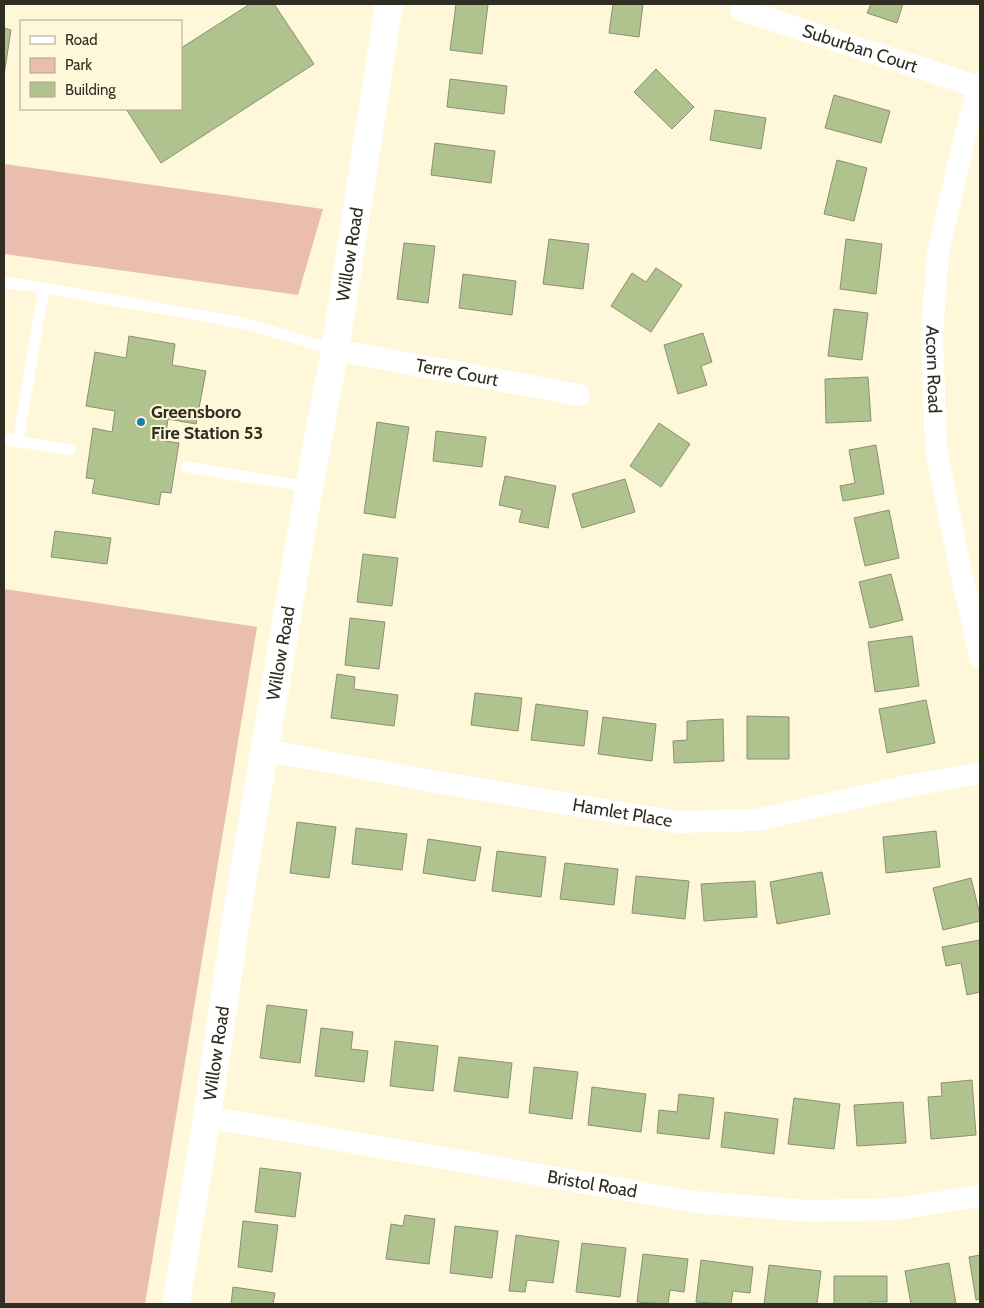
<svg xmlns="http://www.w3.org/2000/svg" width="984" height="1308" font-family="Cabin,sans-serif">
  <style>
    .green { fill: #e9beaf }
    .building { fill: #b0c28d; stroke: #889176 }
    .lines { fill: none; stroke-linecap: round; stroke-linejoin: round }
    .service { stroke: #fff; stroke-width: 11 }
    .minor { stroke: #fff; stroke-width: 22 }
    .tertiary { stroke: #fff; stroke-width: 28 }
    .poi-dot { fill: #197fa9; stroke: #fff7d9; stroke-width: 2 }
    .labels { text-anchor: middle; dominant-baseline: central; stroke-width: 4; stroke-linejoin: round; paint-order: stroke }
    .street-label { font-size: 18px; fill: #302d22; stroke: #fff7d9 }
    .poi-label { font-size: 18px; font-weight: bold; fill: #302d22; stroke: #fff7d9; text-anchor: start }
  </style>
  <rect width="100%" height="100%" fill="#fff7d9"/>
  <g class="green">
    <path d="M4,164L323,209L298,295L4,254Z"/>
    <path d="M4,589L257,627L145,1304H4Z"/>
  </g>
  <g class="building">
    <path d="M250,4H274L314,64L161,163L126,109H181V48Z"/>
    <path d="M456,4H488L482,54L450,50Z"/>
    <path d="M613,4H643L639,37L609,33Z"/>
    <path d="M871,4H903L897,23L867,13Z"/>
    <path d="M4,28L11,30L4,75Z"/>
    <path d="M656,69L694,107L672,129L634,92Z"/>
    <path d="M450,79L507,86L504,114L447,107Z"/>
    <path d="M834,95L890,111L881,143L825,128Z"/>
    <path d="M715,110L766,118L761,149L710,140Z"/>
    <path d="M435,143L495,151L491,183L431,175Z"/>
    <path d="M837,160L867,168L854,221L824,214Z"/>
    <path d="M549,239L589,244L583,289L543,284Z"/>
    <path d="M846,239L882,244L876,294L840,289Z"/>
    <path d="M404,243L435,246L428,303L397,299Z"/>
    <path d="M656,268L682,285L651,332L611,306L632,273L646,282Z"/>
    <path d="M463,274L516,281L512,315L459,308Z"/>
    <path d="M834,309L868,313L862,360L828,356Z"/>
    <path d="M703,333L712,362L701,366L707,385L678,394L664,345Z"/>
    <path d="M129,336L175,344L172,365L206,371L196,424L168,419L165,441L179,443L171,493L161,492L159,505L92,493L95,479L86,478L93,428L112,432L115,411L86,406L95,352L126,358Z"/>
    <path d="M868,377L871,421L826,423L825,379Z"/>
    <path d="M377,422L409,427L395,518L364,513Z"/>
    <path d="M659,423L690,444L661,487L630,466Z"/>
    <path d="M436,431L486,437L482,467L433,461Z"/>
    <path d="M876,445L884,494L843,501L840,486L855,483L849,450Z"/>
    <path d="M505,476L556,486L548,528L519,522L522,510L499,505Z"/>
    <path d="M625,479L635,512L582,528L572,494Z"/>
    <path d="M889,510L899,558L865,566L854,518Z"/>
    <path d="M55,531L111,538L107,564L51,557Z"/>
    <path d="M363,554L398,558L392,606L357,602Z"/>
    <path d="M891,574L903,620L870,628L859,582Z"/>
    <path d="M350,618L385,622L379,669L345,665Z"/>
    <path d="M912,636L919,686L875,692L868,642Z"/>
    <path d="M337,674L355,677L354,689L398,695L394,726L331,718Z"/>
    <path d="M475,693L522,698L518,731L471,725Z"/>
    <path d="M926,700L935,743L887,753L879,709Z"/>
    <path d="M536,704L588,711L584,746L531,740Z"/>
    <path d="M747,716L789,717V759H747Z"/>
    <path d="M603,717L656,724L652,761L598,754Z"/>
    <path d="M723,719L724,761L674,763L673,741L687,740V721Z"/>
    <path d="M297,822L336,827L329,878L290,873Z"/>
    <path d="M356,828L407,834L402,870L352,864Z"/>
    <path d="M936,831L940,867L886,873L883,837Z"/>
    <path d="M428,839L481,847L475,881L423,873Z"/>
    <path d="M497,851L546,857L541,897L492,891Z"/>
    <path d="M565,863L618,869L614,905L560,899Z"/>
    <path d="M822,872L830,914L777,924L770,882Z"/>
    <path d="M636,876L689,881L685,919L632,913Z"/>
    <path d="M971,878L980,915V921L943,930L933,888Z"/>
    <path d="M755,881L757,917L704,921L701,884Z"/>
    <path d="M980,940V992L967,995L961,963L946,966L942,947Z"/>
    <path d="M267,1005L307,1010L300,1063L260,1058Z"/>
    <path d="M321,1028L353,1032L351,1049L368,1051L364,1082L315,1076Z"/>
    <path d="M395,1041L438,1046L433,1091L390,1086Z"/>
    <path d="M459,1057L512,1063L508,1098L454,1091Z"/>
    <path d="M534,1067L578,1072L572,1119L529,1113Z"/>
    <path d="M972,1080L976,1135L931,1139L928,1097L942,1096L941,1083Z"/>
    <path d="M592,1087L646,1094L641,1132L588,1125Z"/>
    <path d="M679,1094L714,1098L709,1139L657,1133L659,1110L677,1112Z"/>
    <path d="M794,1098L840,1104L834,1149L788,1144Z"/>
    <path d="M903,1102L906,1143L857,1146L854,1105Z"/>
    <path d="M725,1112L778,1119L774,1154L721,1147Z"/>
    <path d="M260,1168L301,1173L295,1217L255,1212Z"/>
    <path d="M405,1215L435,1219L429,1264L386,1259L391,1224L403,1226Z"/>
    <path d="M243,1221L278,1225L272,1272L238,1267Z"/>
    <path d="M455,1226L498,1231L492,1278L450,1273Z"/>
    <path d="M516,1235L559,1241L553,1283L527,1280L525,1292L509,1291Z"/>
    <path d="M582,1243L626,1248L620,1297L576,1292Z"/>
    <path d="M643,1254L688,1259L684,1292L670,1290L668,1304L637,1302Z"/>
    <path d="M980,1255V1299L976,1300L969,1257Z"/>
    <path d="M701,1260L753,1267L750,1293L733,1291L731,1304L696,1302Z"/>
    <path d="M949,1263L956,1304H911L905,1271Z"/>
    <path d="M769,1265L821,1271L817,1304H764Z"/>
    <path d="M834,1276H887V1302H870V1304H834Z"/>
    <path d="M233,1287L275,1293L273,1304H231Z"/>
  </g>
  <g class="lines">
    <g class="service">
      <path d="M4,284L11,283L44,288L243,323L335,350"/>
      <path d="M4,439L70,450"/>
      <path d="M18,442L44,288"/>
      <path d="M187,467L309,487"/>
    </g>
    <g class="minor">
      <path id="s1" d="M741,10L979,87"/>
      <path id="s2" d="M980,84L965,136L938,253L932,334L936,450L958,558L980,657"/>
      <path id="s3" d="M335,350L579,395"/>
      <path id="s4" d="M264,750L437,782L677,822L757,820L908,786L980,773"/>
      <path id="s5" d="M207,1117L695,1202L809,1211L897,1209L980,1196"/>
    </g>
    <path class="tertiary" id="s6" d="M176,1304L207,1117L237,913L309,487L335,350L389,4"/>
  </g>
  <circle class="poi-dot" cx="141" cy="422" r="5"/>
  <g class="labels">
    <g class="street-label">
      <text stroke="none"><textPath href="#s1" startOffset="125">Suburban Court</textPath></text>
      <text stroke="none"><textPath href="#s6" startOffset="1064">Willow Road</textPath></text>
      <text stroke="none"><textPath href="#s2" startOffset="291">Acorn Road</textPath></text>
      <text stroke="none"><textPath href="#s3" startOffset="124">Terre Court</textPath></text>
      <text stroke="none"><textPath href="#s6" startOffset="659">Willow Road</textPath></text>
      <text stroke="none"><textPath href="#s4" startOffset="364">Hamlet Place</textPath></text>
      <text stroke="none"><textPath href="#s6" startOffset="254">Willow Road</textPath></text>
      <text stroke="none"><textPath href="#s5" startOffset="391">Bristol Road</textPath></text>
    </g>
    <g class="poi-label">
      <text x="151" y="412">Greensboro<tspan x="151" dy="21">Fire Station 53</tspan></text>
    </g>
  </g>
  <rect width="984" height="1308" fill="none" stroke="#302d22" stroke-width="10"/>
  <rect x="20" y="20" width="162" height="90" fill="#fff7d9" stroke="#aca690"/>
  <rect x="30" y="36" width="25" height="8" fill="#ffffff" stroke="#aca690"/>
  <text x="65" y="45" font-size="15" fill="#302d22">Road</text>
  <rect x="30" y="58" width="25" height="15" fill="#e9beaf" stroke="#aca690"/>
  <text x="65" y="70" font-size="15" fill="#302d22">Park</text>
  <rect x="30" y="82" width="25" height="15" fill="#b0c28d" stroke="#aca690"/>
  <text x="65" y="95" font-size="15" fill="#302d22">Building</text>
</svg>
